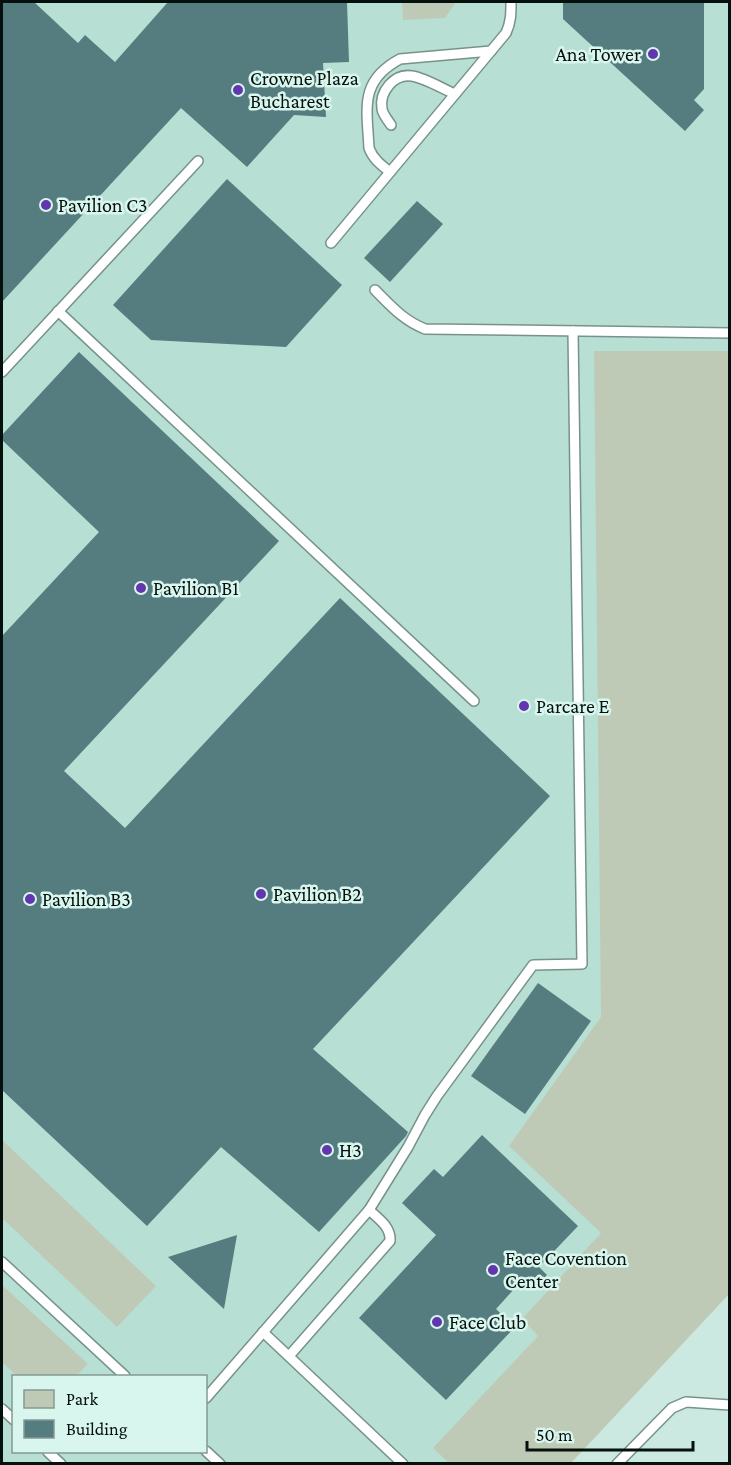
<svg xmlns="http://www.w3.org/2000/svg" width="731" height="1465" font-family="'Crimson Pro',serif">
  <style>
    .built { fill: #b8dfd4; fill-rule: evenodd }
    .green { fill: #bfcab6 }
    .building { fill: #557c7e }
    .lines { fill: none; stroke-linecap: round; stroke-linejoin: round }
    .service-casing { stroke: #77928b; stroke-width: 12 }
    .service { stroke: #fff; stroke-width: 9 }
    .poi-dot { fill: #6136ae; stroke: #d8f6ee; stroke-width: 2 }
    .labels { text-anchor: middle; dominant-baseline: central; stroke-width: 5; stroke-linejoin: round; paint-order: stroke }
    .poi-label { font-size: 20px; fill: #06100d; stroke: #d8f6ee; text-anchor: start }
  </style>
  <rect width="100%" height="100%" fill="#cbe9e1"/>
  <path class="built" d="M2,2H729V1294L571,1463L2,1464ZM14,1376H206V1452H14Z"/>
  <g class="green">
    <path d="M402,2H456L445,18L403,20Z"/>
    <path d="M594,351H729V1294L571,1463H449L433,1448L538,1336L522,1319L601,1233L509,1146L601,1017Z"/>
    <path d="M2,1140L156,1286L117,1327L2,1218Z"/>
    <path d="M2,1285L88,1364L76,1376H17L2,1362Z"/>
  </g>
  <g class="building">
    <path d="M2,2H34L78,43L85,35L115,62L168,2H347L349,62L323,63L326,117L294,115L247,167L181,108L2,302Z"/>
    <path d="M563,2H704V89L694,100L704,110L685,131L563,19Z"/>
    <path d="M227,179L342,285L286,347L151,340L113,305Z"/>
    <path d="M417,201L443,224L390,282L364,258Z"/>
    <path d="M79,352L279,541L64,771L125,828L340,598L550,796L313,1049L408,1132L406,1136L319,1232L221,1147L147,1226L2,1090V636L99,532L2,440V435Z"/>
    <path d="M538,983L591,1021L525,1114L471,1076Z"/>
    <path d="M482,1135L578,1226L539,1267L547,1275L535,1287L525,1277L496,1309L515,1327L446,1400L359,1318L436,1235L402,1203L434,1169L443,1177Z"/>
    <path d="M237,1235L224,1309L168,1257Z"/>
  </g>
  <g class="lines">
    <defs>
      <g id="service">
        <path d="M391,125C388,120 383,115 382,109C379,92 394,73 412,76C425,78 443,89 455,94"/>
        <path d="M390,172C381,165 373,159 369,148C367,108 359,81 400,59L491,51"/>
        <path d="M331,243L506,33C511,22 511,14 511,2"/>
        <path d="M375,290C392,307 403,320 425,329L730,333"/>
        <path d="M58,311L474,701"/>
        <path d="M2,372L198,161"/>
        <path d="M2,1262L125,1376"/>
        <path d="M263,1332L403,1464"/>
        <path d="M289,1356L390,1241C391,1227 379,1219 369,1210"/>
        <path d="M206,1398L369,1210L408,1147L425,1115L437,1096L533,965L582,964L573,331"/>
        <path d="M2,1409L14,1420"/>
        <path d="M206,1451L220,1464"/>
        <path d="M48,1452L61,1464"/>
        <path d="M617,1464L672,1408L686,1402L730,1405"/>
      </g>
    </defs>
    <use href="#service" class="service-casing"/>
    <use href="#service" class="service"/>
  </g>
  <g class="poi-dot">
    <circle cx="653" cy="54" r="6"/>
    <circle cx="238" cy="90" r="6"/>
    <circle cx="46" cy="205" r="6"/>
    <circle cx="141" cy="588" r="6"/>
    <circle cx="524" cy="706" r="6"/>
    <circle cx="261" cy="894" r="6"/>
    <circle cx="30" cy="899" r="6"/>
    <circle cx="327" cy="1150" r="6"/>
    <circle cx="493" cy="1270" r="6"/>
    <circle cx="437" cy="1322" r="6"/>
  </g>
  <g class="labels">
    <g class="poi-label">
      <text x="641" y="54" text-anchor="end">Ana Tower</text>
      <text x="250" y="78">Crowne Plaza<tspan x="250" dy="23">Bucharest</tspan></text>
      <text x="58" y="205">Pavilion C3</text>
      <text x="153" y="588">Pavilion B1</text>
      <text x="536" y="706">Parcare E</text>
      <text x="273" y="894">Pavilion B2</text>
      <text x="42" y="899">Pavilion B3</text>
      <text x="339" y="1150">H3</text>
      <text x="505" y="1258">Face Covention<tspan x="505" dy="23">Center</tspan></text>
      <text x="449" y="1322">Face Club</text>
    </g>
  </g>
  <rect width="731" height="1465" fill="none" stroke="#06100d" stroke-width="6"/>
  <rect x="12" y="1375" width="195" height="78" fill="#d8f6ee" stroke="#849a94" stroke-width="1.5"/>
  <rect x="24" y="1390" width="30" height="18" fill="#bfcab6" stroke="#849a94" stroke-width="1.5"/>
  <text x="66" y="1405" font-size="18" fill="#06100d">Park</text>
  <rect x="24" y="1420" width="30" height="18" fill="#557c7e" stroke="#849a94" stroke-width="1.5"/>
  <text x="66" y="1435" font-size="18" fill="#06100d">Building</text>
  <path d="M527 1441v9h166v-9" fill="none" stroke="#06100d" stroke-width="3"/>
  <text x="536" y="1441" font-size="18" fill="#06100d" stroke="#d8f6ee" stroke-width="4.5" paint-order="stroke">50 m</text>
</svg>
